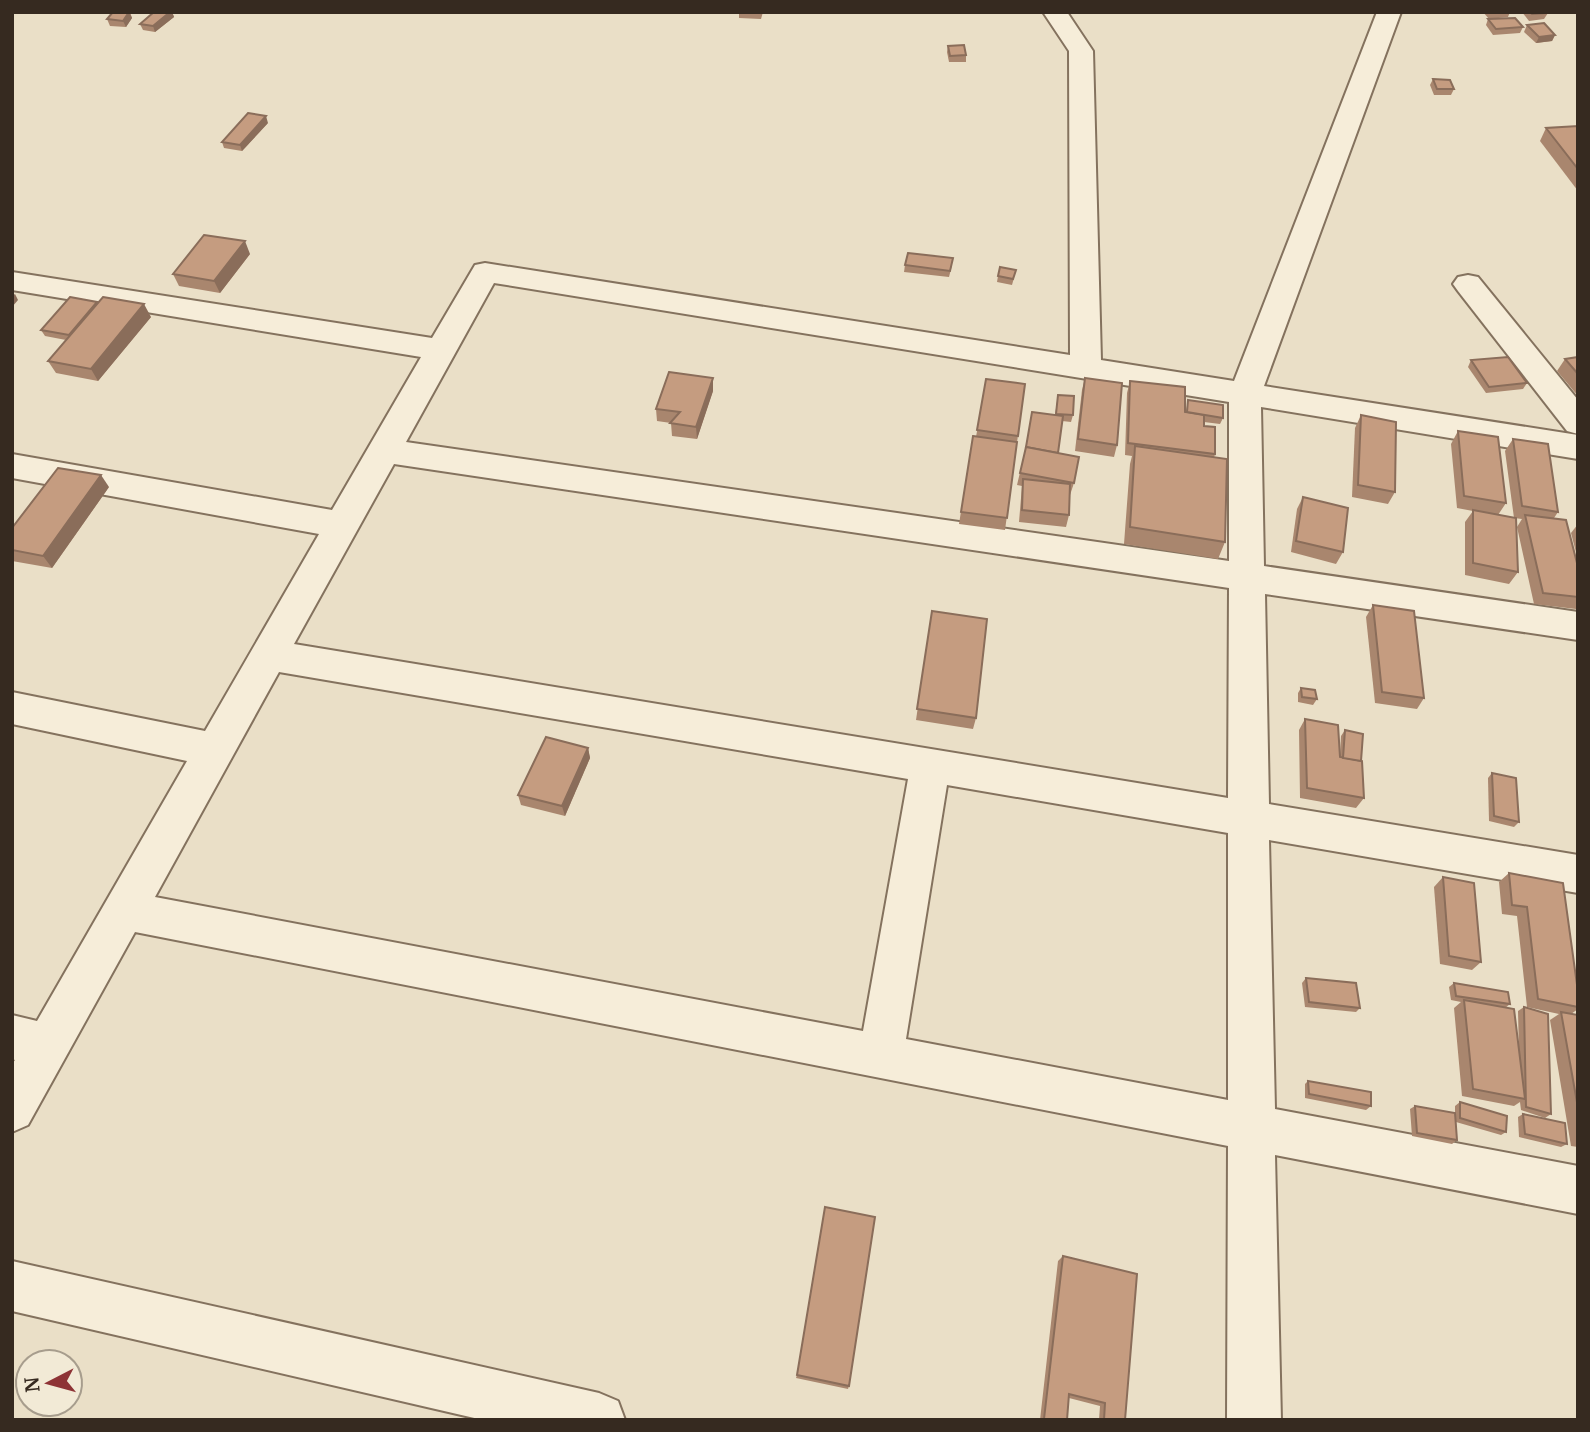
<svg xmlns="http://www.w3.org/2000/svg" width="1590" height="1432" font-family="Merriweather,serif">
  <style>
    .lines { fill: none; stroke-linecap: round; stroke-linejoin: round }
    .minor-casing { stroke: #84725e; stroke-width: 4 }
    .minor { fill: #f6edd9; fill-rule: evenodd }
    .wall { fill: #a9866e }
    .shaded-wall { fill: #8a6d5a }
    .building { fill: #c59c80; stroke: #8a6d5a; stroke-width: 2 }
  </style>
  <rect width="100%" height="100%" fill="#eadfc7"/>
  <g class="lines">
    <defs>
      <g id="minor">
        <path d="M1043,12H1067L1093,51L1101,360L1234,381L1377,12H1401L1264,386L1578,435V459L1261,407L1264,566L1578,612V640L1265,594L1269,804L1578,855V893L1269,840L1275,1109L1578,1166V1214L1275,1155L1281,1420H1227L1228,1146L135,932L28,1125L12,1132V1064L15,1060L12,1059V1015L37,1021L187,761L12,724V692L205,731L319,534L12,478V454L332,510L421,357L12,290V272L432,338L475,265L485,263L1070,355L1069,51ZM494,283L1229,402V561L406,442ZM394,464L1229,588L1228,798L294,644ZM279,672L908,779L863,1031L155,897ZM947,785L1228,833V1100L906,1039Z"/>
        <path d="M1468,275L1478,277L1578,400V434L1567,431L1458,291L1453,284L1458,277Z"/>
        <path d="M12,1261L599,1393L618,1401L625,1420H483L12,1311Z"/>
      </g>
    </defs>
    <use href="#minor" class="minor-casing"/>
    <use href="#minor" class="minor"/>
  </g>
  <g class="wall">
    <path d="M113,12H130L132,18L126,27L110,26L107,19Z"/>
    <path d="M154,12H172L174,17L155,32L143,30L140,24Z"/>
    <path d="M739,12H763L761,19L739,18Z"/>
    <path d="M827,12H853L852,14Z"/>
    <path d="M1483,12H1510L1508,17L1489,19Z"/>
    <path d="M1522,12H1547L1548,13L1544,19L1529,21Z"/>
    <path d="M1488,19L1523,27L1520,33L1493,35L1486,25Z"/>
    <path d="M1527,25L1555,35L1552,41L1536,43L1524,32Z"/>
    <path d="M948,46L966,55V62H949L947,52Z"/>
    <path d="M1433,79L1454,89L1451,95H1434L1430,85Z"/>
    <path d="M268,123L242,151L224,148L222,142Z"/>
    <path d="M1578,126V191L1540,141L1546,128Z"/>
    <path d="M250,254L220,293L179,286L173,274Z"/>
    <path d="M905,265H952L949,277L904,272Z"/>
    <path d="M1016,270L1012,285L997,282L998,276Z"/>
    <path d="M97,302L98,303L151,317L98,381L56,373L48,361L66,340L45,336L41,330Z"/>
    <path d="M1578,357V396L1557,371L1565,359Z"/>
    <path d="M1471,360L1527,383L1523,389L1486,393L1468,367Z"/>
    <path d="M1085,378L1117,445L1114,457L1075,451L1082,390Z"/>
    <path d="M986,379L1025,384L1005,530L959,524L973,436L976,437Z"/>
    <path d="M1130,381L1186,412L1188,400L1223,418L1220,424L1204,422V426L1215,454L1214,458L1225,542L1218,559L1124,544L1130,464L1132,456L1125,455L1127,393Z"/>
    <path d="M713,391L697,439L672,436L671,423L657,421L656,409Z"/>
    <path d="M1058,395L1073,415L1071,422L1062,421L1058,453L1074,483L1070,495L1069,515L1066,527L1019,522L1022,486L1017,485L1026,447L1055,415Z"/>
    <path d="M1361,415L1395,492L1388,504L1352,497L1355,428Z"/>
    <path d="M1458,431L1506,503L1498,515L1518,572L1509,584L1465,575V522L1473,511L1457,508L1451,444Z"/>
    <path d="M1513,439L1558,512L1554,518L1578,567V607L1576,609L1534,604L1517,527L1522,519L1514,518L1505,451Z"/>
    <path d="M109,487L52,568L12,561V528Z"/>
    <path d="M1303,497L1343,552L1336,564L1291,552L1297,509Z"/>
    <path d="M1578,524V560L1571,533Z"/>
    <path d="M1373,605L1424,698L1417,709L1375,703L1366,617Z"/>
    <path d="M932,611L976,718L973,729L916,720Z"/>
    <path d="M1301,688L1317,699L1313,705L1298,702V693Z"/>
    <path d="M1305,719L1340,755L1341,736L1345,730L1361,761L1364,798L1356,808L1300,798L1299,730Z"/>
    <path d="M588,748L590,758L565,816L521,805L518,795Z"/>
    <path d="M1492,773L1519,822L1514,827L1489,821L1488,778Z"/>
    <path d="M1509,873L1578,992V1009L1571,1014L1578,1015V1147L1571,1146L1550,1020L1559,1014L1527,1007L1517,916L1502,914L1499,882Z"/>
    <path d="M1443,877L1481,962L1472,970L1440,964L1434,887Z"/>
    <path d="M1306,978L1360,1008L1356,1012L1305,1007L1302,983Z"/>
    <path d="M1454,983L1510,1004L1505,1008L1519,1053L1518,1011L1524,1007L1551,1114L1545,1118L1521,1110L1520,1102L1514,1106L1462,1096L1454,1008L1461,1002L1451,1000L1449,987Z"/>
    <path d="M1308,1081L1371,1106L1366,1110L1305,1098V1084Z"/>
    <path d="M1460,1102L1506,1132L1501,1135L1456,1122L1457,1140L1452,1144L1412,1136L1410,1109L1415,1106L1455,1116V1106Z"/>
    <path d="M1523,1114L1567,1144L1561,1147L1519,1137L1518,1117Z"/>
    <path d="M1063,1256L1125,1420H1099L1100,1406L1069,1398L1067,1420H1040L1058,1261Z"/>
    <path d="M797,1375L849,1386L848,1389L796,1378Z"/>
  </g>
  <g class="shaded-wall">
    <path d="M129,12L132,18L126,27L123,21Z"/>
    <path d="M170,12H172L174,17L155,32L153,26Z"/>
    <path d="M1555,35L1552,41L1536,43L1539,37Z"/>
    <path d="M266,116L268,123L242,151L240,145Z"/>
    <path d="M245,241L250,254L220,293L214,281Z"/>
    <path d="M15,294L18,300L12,307V296Z"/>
    <path d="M97,302L100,308L73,341L69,335Z"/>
    <path d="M144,304L151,317L98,381L91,369Z"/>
    <path d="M713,378V391L697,439L696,427Z"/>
    <path d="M101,475L109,487L52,568L43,556Z"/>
    <path d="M588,748L590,758L565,816L562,806Z"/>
  </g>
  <g class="building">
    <path d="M113,12H129L123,21L107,19Z"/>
    <path d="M154,12H170L153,26L140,24Z"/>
    <path d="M1530,12H1547L1548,13L1532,14Z"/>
    <path d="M1515,18L1523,27L1496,29L1488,19Z"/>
    <path d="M1544,23L1555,35L1539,37L1527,25Z"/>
    <path d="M964,45L966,55L950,56L948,46Z"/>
    <path d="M1433,79L1450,80L1454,89H1437Z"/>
    <path d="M248,113L266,116L240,145L222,142Z"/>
    <path d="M1578,126V169L1546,128Z"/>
    <path d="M204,235L245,241L214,281L173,274Z"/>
    <path d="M908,253L953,258L950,271L905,265Z"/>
    <path d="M1000,267L1016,270L1013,279L998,276Z"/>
    <path d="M70,297L97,302L69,335L41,330Z"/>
    <path d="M103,297L144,304L91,369L48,361Z"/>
    <path d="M1508,357L1527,383L1489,387L1471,360Z"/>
    <path d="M1578,357V374L1565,359Z"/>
    <path d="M669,372L713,378L696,427L670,423L680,412L656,409Z"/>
    <path d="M1085,378L1122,383L1117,445L1078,439Z"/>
    <path d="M986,379L1025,384L1018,436L977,430Z"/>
    <path d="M1130,381L1185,387V412L1204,415V426L1215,427V454L1128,443Z"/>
    <path d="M1058,395L1074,396L1073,415L1056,414Z"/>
    <path d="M1188,400L1223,405V418L1187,412Z"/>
    <path d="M1032,412L1063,416L1058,453L1026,447Z"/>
    <path d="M1361,415L1396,422L1395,492L1358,485Z"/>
    <path d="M1458,431L1498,437L1506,503L1464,496Z"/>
    <path d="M973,436L1017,442L1007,518L961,512Z"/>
    <path d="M1513,439L1548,444L1558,512L1522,506Z"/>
    <path d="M1135,446L1227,459L1225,542L1130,527Z"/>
    <path d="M1026,447L1079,457L1074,483L1020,473Z"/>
    <path d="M58,468L101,475L43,556L12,550V528Z"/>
    <path d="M1023,479L1070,484L1069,515L1022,510Z"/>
    <path d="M1303,497L1348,508L1343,552L1296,541Z"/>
    <path d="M1473,510L1516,518L1518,572L1473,563Z"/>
    <path d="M1525,515L1566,520L1578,567V597L1543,593Z"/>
    <path d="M1373,605L1414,611L1424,698L1382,692Z"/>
    <path d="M932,611L987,619L976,718L917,709Z"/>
    <path d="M1301,688L1315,690L1317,699L1302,697Z"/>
    <path d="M1305,719L1338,725L1340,757L1362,761L1364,798L1307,788Z"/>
    <path d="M1345,730L1363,734L1361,761L1343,758Z"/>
    <path d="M546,737L588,748L562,806L518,795Z"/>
    <path d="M1492,773L1516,778L1519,822L1494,816Z"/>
    <path d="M1509,873L1563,883L1578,992V1007L1538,999L1527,907L1512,905Z"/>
    <path d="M1443,877L1474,883L1481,962L1449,956Z"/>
    <path d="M1306,978L1356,983L1360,1008L1309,1002Z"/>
    <path d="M1454,983L1508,992L1510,1004L1456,996Z"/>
    <path d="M1464,1000L1514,1009L1525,1099L1473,1089Z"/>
    <path d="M1524,1007L1548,1014L1551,1114L1526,1107Z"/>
    <path d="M1561,1012L1578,1015V1108Z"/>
    <path d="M1308,1081L1371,1092V1106L1309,1094Z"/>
    <path d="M1460,1102L1507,1116L1506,1132L1460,1118Z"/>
    <path d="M1415,1106L1455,1113L1457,1140L1417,1133Z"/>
    <path d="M1523,1114L1565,1123L1567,1144L1525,1134Z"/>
    <path d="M825,1207L875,1217L849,1386L797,1375Z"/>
    <path d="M1063,1256L1137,1274L1125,1420H1104L1105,1403L1069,1394L1067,1420L1044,1419Z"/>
  </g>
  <rect width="1590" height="1432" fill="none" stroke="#362a20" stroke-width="28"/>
  <g transform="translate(49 1383) rotate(264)"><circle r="33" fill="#f2ead6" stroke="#a79d8d" stroke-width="2"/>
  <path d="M0-5L12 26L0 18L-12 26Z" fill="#8e3335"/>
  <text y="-10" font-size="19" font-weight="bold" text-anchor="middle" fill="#362a20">N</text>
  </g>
</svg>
